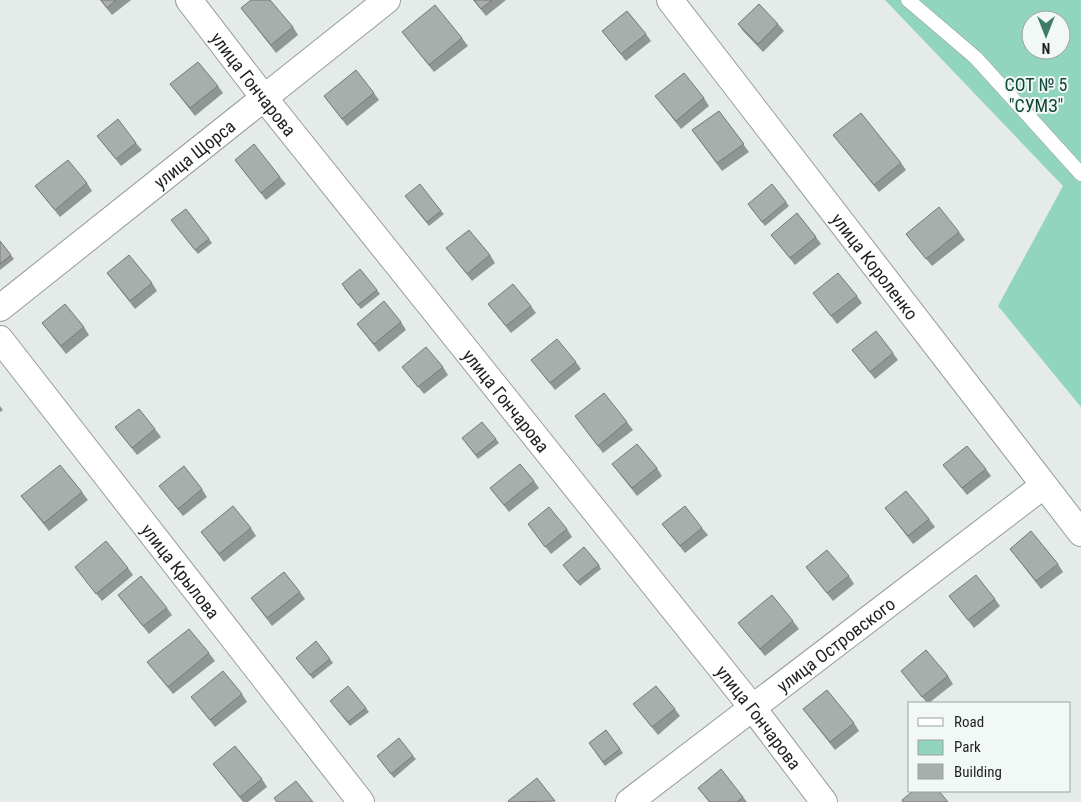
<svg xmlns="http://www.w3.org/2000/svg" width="1081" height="802" font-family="'Roboto Condensed',sans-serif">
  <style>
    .green { fill: #92d5be; fill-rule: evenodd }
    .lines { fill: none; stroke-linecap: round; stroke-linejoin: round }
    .lane-casing { stroke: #969c9a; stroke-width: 15 }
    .street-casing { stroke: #969c9a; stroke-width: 28 }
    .lane { stroke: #fff; stroke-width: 14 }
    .street { stroke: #fff; stroke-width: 26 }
    .wall { fill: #909694 }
    .building { fill: #a8aeac; stroke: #767a78 }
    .labels { text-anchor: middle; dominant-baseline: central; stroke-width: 4; stroke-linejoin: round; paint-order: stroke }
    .street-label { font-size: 18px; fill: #1f2120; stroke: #f1f8f6 }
    .park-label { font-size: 18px; fill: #114537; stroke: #f1f8f6 }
  </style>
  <rect width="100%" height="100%" fill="#e4ebe8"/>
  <path class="green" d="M885,0H1081V407L998,306L1063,186ZM1031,20H1061V50H1031Z"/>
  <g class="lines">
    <defs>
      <path id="lane" d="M908,0L976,58L1081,174"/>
      <g id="street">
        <path id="s1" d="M189,0L265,99L752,707L824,802"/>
        <path id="s2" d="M670,0L1081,533"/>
        <path id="s3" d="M0,308L387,0"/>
        <path id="s4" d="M0,339L361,802"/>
        <path id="s5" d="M629,802L1043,486"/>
      </g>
    </defs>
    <use href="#lane" class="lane-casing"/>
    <use href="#street" class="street-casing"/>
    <use href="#lane" class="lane"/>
    <use href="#street" class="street"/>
  </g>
  <g class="wall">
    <path d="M100,0H131L112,15Z"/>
    <path d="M473,0H506L486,16Z"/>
    <path d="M241,8L293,27L298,35L276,53Z"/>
    <path d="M738,24H778L784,31L763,52L743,31Z"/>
    <path d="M602,31L646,34L651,41L626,61Z"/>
    <path d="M402,32L462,38L468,46L434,72Z"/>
    <path d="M170,84L218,86L223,93L195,116Z"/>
    <path d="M374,93L379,100L347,126L324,96Z"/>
    <path d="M655,96L704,98L709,106L681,129Z"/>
    <path d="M719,111L749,152L722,171L692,130Z"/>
    <path d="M833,135L901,163L906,170L879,192Z"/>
    <path d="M97,136L136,143L142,150L121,166Z"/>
    <path d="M235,160L280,177L286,184L266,200Z"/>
    <path d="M87,183L92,191L60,217L35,186Z"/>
    <path d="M408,200L441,211L444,214L429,226Z"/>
    <path d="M786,202L789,206L765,226L748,204Z"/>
    <path d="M174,224L209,239L212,243L198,254Z"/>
    <path d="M959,232L965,240L932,266L906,234Z"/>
    <path d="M771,235L816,237L821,244L795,265Z"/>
    <path d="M0,241L14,259L0,270Z"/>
    <path d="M446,248L490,255L495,263L472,281Z"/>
    <path d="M107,273L152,283L157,291L135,309Z"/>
    <path d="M344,288L377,290L380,294L361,309Z"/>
    <path d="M813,293L857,296L862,303L837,324Z"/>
    <path d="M488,304L531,306L536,313L511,333Z"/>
    <path d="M401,322L406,330L379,352L357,324Z"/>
    <path d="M42,323L84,327L89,335L66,354Z"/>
    <path d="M852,350L893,353L898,360L875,379Z"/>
    <path d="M531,360L576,362L581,369L555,390Z"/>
    <path d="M402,367H443L448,375L424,394Z"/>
    <path d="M0,406L3,410L0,412Z"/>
    <path d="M575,416L627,422L633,430L603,453Z"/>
    <path d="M115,427L155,429L161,437L137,455Z"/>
    <path d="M496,439L499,443L478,459L465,442Z"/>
    <path d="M612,464L657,468L662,476L637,496Z"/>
    <path d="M943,465L986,469L991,476L967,495Z"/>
    <path d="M534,481L539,488L509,512L490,488Z"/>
    <path d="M159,486L202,489L207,497L183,516Z"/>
    <path d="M82,492L88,500L49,531L21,496Z"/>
    <path d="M885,508L929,519L935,527L913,544Z"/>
    <path d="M528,524L567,529L572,537L551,554Z"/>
    <path d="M662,524L702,528L708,535L685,553Z"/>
    <path d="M251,528L256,536L224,562L201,532Z"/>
    <path d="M1010,549L1058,564L1063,572L1041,589Z"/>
    <path d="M599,565L601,569L580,586L566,569Z"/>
    <path d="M75,567L128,568L133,575L102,601Z"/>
    <path d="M806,567L849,576L854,584L833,601Z"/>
    <path d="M300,592L305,599L272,626L251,598Z"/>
    <path d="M118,595L167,608L172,615L149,634Z"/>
    <path d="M949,596L995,599L1000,606L974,628Z"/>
    <path d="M793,621L799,629L765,656L738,623Z"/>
    <path d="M209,653L215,661L173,694L147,662Z"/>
    <path d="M330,659L333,663L313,679L299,661Z"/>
    <path d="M901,671L948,676L953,684L929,703H927Z"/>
    <path d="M242,694L247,702L215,727L191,697Z"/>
    <path d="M633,704L675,709L680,716L658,735Z"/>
    <path d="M333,705L366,708L369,712L350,726Z"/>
    <path d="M803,709L854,723L859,731L835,750Z"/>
    <path d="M606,730L623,753L605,766L589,743Z"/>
    <path d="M413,756L416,759L394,778L380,760Z"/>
    <path d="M213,764L262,779L267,787L248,802H243Z"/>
    <path d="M698,788L743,797L747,802H709Z"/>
  </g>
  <g class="building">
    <path d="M101,0H116L107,8Z"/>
    <path d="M251,0H270L293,27L271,45L241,8Z"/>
    <path d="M474,0H492L481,9Z"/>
    <path d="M759,4L778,24L758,44L738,24Z"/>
    <path d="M435,5L462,38L429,65L402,32Z"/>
    <path d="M627,11L646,34L621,54L602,31Z"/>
    <path d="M198,62L218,86L190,108L170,84Z"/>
    <path d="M356,70L374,93L342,119L324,96Z"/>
    <path d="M684,73L704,98L676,121L655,96Z"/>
    <path d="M719,111L744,144L717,163L692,130Z"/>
    <path d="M861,113L901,163L874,185L833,135Z"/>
    <path d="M118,119L136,143L116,159L97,136Z"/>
    <path d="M254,144L280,177L261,193L235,160Z"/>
    <path d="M68,160L87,183L55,210L35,186Z"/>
    <path d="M420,184L441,211L427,222L405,196Z"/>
    <path d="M772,184L786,202L762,222L748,204Z"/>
    <path d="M939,207L959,232L926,259L906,234Z"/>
    <path d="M186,209L209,239L195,250L171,220Z"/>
    <path d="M797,213L816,237L790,258L771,235Z"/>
    <path d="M469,230L490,255L467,274L446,248Z"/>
    <path d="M0,241L11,255L0,264Z"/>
    <path d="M129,255L152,283L130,301L107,273Z"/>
    <path d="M360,269L377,290L358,305L342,284Z"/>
    <path d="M838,273L857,296L831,316L813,293Z"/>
    <path d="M513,284L531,306L506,326L488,304Z"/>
    <path d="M384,301L401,322L374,344L357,324Z"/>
    <path d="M65,304L84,327L61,346L42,323Z"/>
    <path d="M876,331L893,353L870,372L852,350Z"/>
    <path d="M557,339L576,362L550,383L531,360Z"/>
    <path d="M426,347L443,367L418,387L402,367Z"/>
    <path d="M604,393L627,422L598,446L575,416Z"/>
    <path d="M139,409L155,429L132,448L115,427Z"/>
    <path d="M482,422L496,439L476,455L462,438Z"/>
    <path d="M637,444L657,468L632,488L612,464Z"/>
    <path d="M967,446L986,469L962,488L943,465Z"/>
    <path d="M520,464L534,481L504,505L490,488Z"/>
    <path d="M60,465L82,492L44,523L21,496Z"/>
    <path d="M184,466L202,489L178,509L159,486Z"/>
    <path d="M906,491L929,519L908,536L885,508Z"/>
    <path d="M233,506L251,528L219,554L201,532Z"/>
    <path d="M685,506L702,528L680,546L662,524Z"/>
    <path d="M549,507L567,529L545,547L528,524Z"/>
    <path d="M1031,531L1058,564L1036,581L1010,549Z"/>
    <path d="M106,541L128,568L96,594L75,567Z"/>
    <path d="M584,547L599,565L577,582L563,565Z"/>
    <path d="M827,550L849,576L827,593L806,567Z"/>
    <path d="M284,572L300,592L267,618L251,598Z"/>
    <path d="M976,575L995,599L968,620L949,596Z"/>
    <path d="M141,576L167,608L143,626L118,595Z"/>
    <path d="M772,595L793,621L760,649L738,623Z"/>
    <path d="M189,629L209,653L168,687L147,662Z"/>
    <path d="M316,641L330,659L310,675L296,658Z"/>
    <path d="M926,650L948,676L922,697L901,671Z"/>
    <path d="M223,671L242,694L210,720L191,697Z"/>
    <path d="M348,686L366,708L348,722L330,701Z"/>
    <path d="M656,686L675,709L652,727L633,704Z"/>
    <path d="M827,690L854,723L830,742L803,709Z"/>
    <path d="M606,730L620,749L603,762L589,743Z"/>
    <path d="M399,738L413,756L391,774L377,756Z"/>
    <path d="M235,746L262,779L240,797L213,764Z"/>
    <path d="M721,769L743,797L737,802H710L698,788Z"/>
    <path d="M537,778L555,801L509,802L508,801Z"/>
    <path d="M296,781L313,802H277L274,798Z"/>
    <path d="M913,791H939L948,802H903L902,800Z"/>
  </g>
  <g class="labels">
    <g class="street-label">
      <text stroke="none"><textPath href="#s1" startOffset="106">улица Гончарова</textPath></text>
      <text stroke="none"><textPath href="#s3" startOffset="248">улица Щорса</textPath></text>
      <text stroke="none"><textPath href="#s2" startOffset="336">улица Короленко</textPath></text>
      <text stroke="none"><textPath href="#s1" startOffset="511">улица Гончарова</textPath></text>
      <text stroke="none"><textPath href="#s4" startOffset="294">улица Крылова</textPath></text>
      <text stroke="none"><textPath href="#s5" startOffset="260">улица Островского</textPath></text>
      <text stroke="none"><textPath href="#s1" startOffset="916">улица Гончарова</textPath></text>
    </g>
    <g class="park-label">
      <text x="1036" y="84">СОТ № 5<tspan x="1036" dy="21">"СУМЗ"</tspan></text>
    </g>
  </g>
  <rect x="908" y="702" width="162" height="90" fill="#f1f8f6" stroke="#9da2a0"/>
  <rect x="918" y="718" width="25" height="8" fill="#ffffff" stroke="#9da2a0"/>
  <text x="954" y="727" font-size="15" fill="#1f2120">Road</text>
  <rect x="918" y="740" width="25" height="15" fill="#92d5be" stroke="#9da2a0"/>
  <text x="954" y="752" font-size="15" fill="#1f2120">Park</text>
  <rect x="918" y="764" width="25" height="15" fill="#a8aeac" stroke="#9da2a0"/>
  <text x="954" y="777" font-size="15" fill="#1f2120">Building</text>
  <g transform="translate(1046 35) rotate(180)"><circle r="24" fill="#f1f8f6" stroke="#9da2a0"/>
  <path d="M0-4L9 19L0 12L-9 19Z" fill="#3f7d6a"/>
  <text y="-8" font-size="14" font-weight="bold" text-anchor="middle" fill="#1f2120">N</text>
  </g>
</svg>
